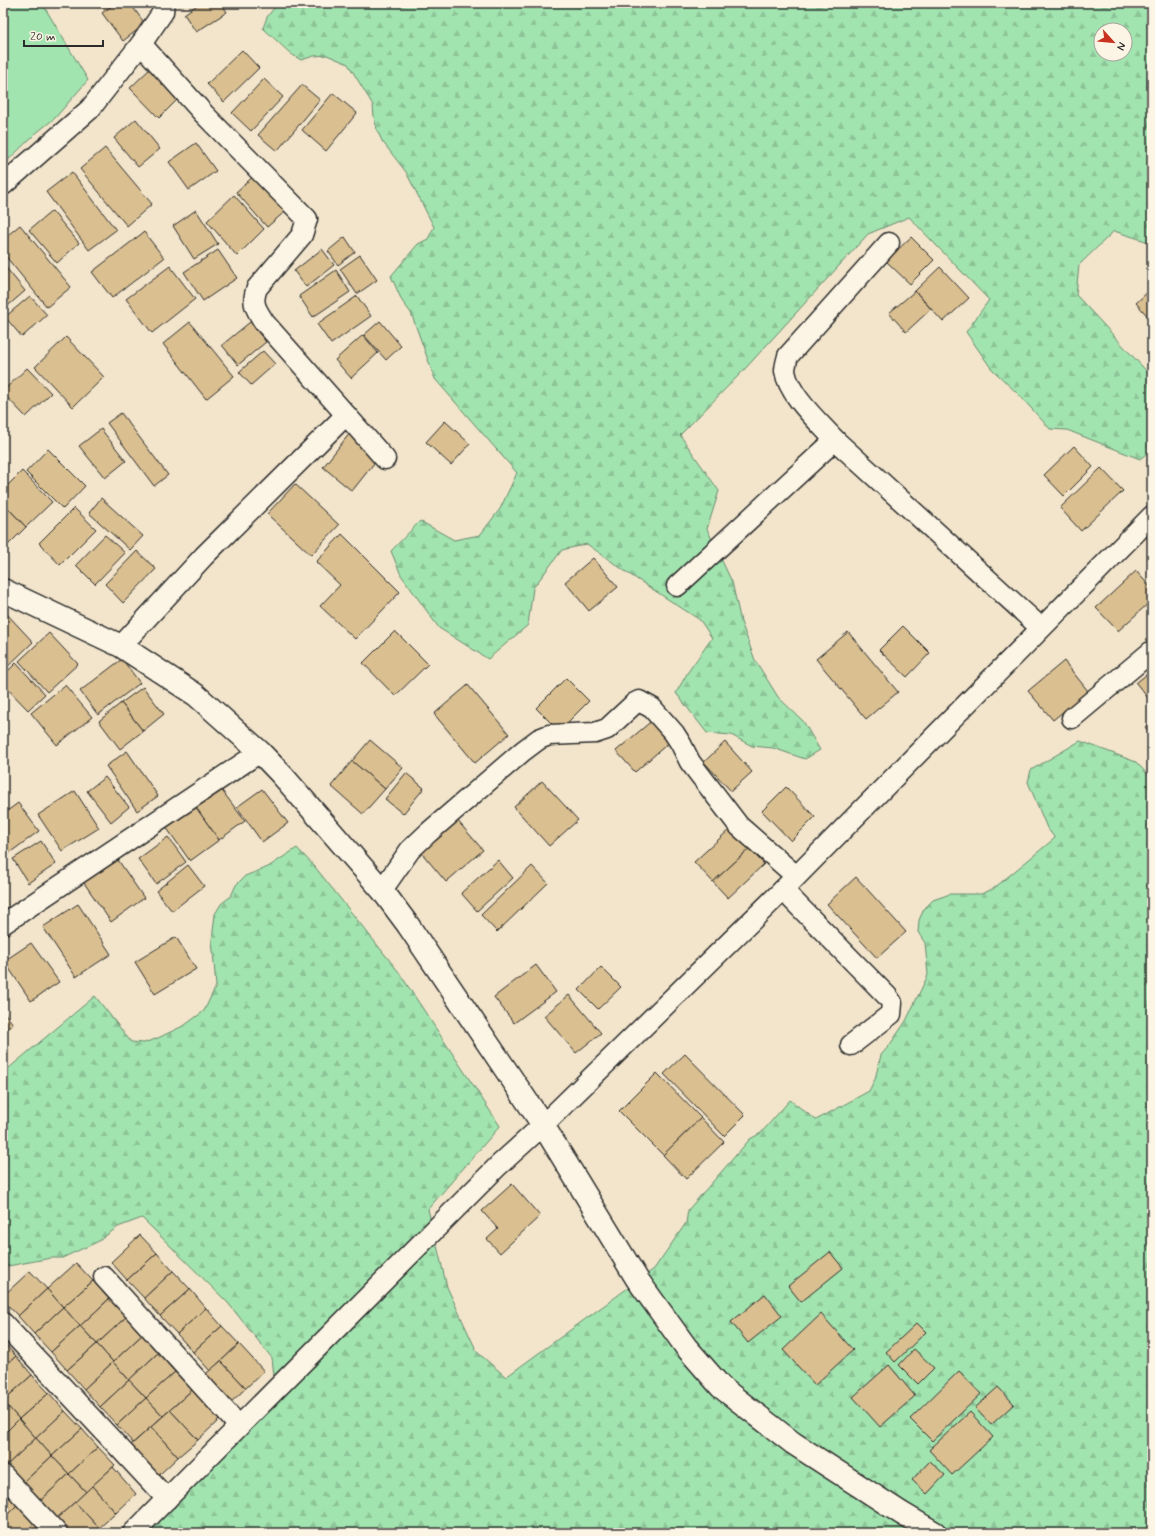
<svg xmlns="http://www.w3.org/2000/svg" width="1155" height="1536" font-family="Mynerve,sans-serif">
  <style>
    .grass { fill: #a2e4af; stroke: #66886d }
    .forest { fill: url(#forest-firs); stroke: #66886d; fill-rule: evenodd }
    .building { fill: #dabf90; stroke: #2b2b2b }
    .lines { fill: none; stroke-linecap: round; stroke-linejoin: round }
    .minor-casing { stroke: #2b2b2b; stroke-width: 23 }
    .secondary-casing { stroke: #2b2b2b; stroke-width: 25 }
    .minor { stroke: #fcf5e5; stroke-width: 20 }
    .secondary { stroke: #fcf5e5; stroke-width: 22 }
  </style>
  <defs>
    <pattern id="forest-firs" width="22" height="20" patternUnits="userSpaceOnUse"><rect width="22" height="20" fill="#a2e4af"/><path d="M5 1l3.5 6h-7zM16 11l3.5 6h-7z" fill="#8cc497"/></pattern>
  </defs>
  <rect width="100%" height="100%" fill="#f2e5cc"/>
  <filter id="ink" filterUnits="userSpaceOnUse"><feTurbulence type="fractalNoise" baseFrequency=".025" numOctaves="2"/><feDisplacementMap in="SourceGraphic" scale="8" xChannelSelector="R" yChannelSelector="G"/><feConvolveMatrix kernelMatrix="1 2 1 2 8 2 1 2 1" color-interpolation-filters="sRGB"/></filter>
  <g filter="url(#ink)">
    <path class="grass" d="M3,3H42L88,80L55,118L35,134L3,165Z"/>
    <g class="forest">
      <path d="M278,3H1152V243L1114,231L1079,265L1076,295L1152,377V449L1140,459L1067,430L1050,429L1020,396L991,368L966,332L989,300L909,217L868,234L743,371L680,435L719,491L707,529L732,582L741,622L755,660L778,697L803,721L820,750L805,759L773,748L752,746L731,735L707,733L676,693L688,672L712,638L700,620L629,574L587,544L562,550L533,588L528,625L488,659L439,628L401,575L391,551L420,521L454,540L480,535L500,509L517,473L435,379L411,313L402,301L391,276L418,244L428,239L434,227L406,172L382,141L377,130L374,117L373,105L348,64L327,55L314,56L301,60L291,54L263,28L267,17ZM1101,30H1125V54H1101Z"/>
      <path d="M1080,741L1136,762L1152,779V1533H138L276,1394L272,1358L228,1303L142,1218L118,1227L97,1242L62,1258H51L8,1266L3,1268V1073L95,996L131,1042L144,1043L158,1038L185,1025L204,1011L216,986L212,940L215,914L221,904L231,896L236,885L245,876L268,867L297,848L315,867L398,971L500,1126L428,1209L447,1287L477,1352L506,1377L654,1269L686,1223L688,1210L750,1139L761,1133L790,1100L816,1120L869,1091L875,1079L881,1055L889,1046L906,1021L928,975L925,943L918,932L919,920L924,909L933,900L950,894H981L993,889L1055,838L1047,828L1028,782L1031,770Z"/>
    </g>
    <g class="building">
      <path d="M100,3H116L105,11Z"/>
      <path d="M116,3H130L145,24L123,41L102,13Z"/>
      <path d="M200,3H221L227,12L196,32L184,14Z"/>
      <path d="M242,50L259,68L224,102L207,84Z"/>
      <path d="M154,65L182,95L159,118L130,88Z"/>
      <path d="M264,79L283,97L251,131L232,113Z"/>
      <path d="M302,85L320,100L277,151L258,135Z"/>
      <path d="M333,93L357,113L326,151L302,130Z"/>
      <path d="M136,119L160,149L138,167L114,138Z"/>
      <path d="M196,143L216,171L189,190L169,162Z"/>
      <path d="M105,148L152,204L127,226L80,169Z"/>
      <path d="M72,172L116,230L89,250L46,192Z"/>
      <path d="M256,174L288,209L267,227L236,192Z"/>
      <path d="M234,195L264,229L237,256L207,221Z"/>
      <path d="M196,210L218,244L194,259L173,226Z"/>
      <path d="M52,211L79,243L57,263L29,230Z"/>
      <path d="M20,225L71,287L47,307L3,253V239Z"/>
      <path d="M144,232L164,258L112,298L92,272Z"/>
      <path d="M345,237L355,252L338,265L328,251Z"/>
      <path d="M911,237L934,260L910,284L886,261Z"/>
      <path d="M322,249L334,265L306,287L294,271Z"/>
      <path d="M218,250L237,278L203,301L184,272Z"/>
      <path d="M360,255L377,280L357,294L340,269Z"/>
      <path d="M3,264L25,291L3,310Z"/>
      <path d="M170,266L195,299L152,333L126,299Z"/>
      <path d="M940,267L969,298L943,322L915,291Z"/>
      <path d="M336,270L350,292L313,317L299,296Z"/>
      <path d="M1152,288V321L1136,303Z"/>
      <path d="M915,291L931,309L906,332L889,313Z"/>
      <path d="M30,296L47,315L22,337L5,317Z"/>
      <path d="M357,296L371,316L331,344L317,324Z"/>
      <path d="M380,321L401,346L386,360L364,335Z"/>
      <path d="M190,322L234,376L206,399L163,344Z"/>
      <path d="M250,322L266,342L238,365L222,345Z"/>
      <path d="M363,335L378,353L351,378L335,360Z"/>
      <path d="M66,337L104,377L73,407L35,367Z"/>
      <path d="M263,351L275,364L251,385L239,372Z"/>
      <path d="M27,368L51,393L26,417L3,393V391Z"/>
      <path d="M121,413L168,475L154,486L107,423Z"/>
      <path d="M445,421L470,444L451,465L426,442Z"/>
      <path d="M101,429L126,461L105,478L79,446Z"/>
      <path d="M350,433L379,457L352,491L323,467Z"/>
      <path d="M1074,446L1093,467L1064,496L1044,475Z"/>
      <path d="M48,449L85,486L63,509L26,472Z"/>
      <path d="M1101,468L1123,491L1081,531L1060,508Z"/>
      <path d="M22,471L52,502L26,527L3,503V490Z"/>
      <path d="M295,484L339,525L311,555L267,514Z"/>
      <path d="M101,498L143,536L130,550L89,513Z"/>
      <path d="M3,503L26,527L3,550Z"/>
      <path d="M74,508L96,529L60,565L39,543Z"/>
      <path d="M342,534L400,592L355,639L320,606L340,585L316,562Z"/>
      <path d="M105,535L125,553L95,584L76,565Z"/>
      <path d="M137,551L156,569L123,603L105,584Z"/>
      <path d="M593,558L618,587L589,611L565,582Z"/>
      <path d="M1136,571L1152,589V600L1118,631L1096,608Z"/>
      <path d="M6,613L33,642L3,671V616Z"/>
      <path d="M903,626L930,653L907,677L879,650Z"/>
      <path d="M395,631L428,664L395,696L363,663Z"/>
      <path d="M848,632L898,692L866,719L816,659Z"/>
      <path d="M49,633L78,664L47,692L19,661Z"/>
      <path d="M122,659L140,683L98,715L80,691Z"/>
      <path d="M1064,661L1088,691L1053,720L1028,691Z"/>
      <path d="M16,663L45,694L28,710L3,684V676Z"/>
      <path d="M1152,670V703L1136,683Z"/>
      <path d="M566,678L589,701L559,731L536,708Z"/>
      <path d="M65,685L92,717L57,745L31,713Z"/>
      <path d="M468,685L509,734L475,763L434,714Z"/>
      <path d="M143,687L164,714L143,731L121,703Z"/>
      <path d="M121,703L143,731L120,749L99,721Z"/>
      <path d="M655,718L673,739L635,772L616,751Z"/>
      <path d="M1152,722V736L1145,727Z"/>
      <path d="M370,740L403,768L385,789L352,761Z"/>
      <path d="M725,742L752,772L731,791L704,762Z"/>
      <path d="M127,751L158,796L137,811L106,766Z"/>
      <path d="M352,761L385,789L363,814L331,786Z"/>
      <path d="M406,773L424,788L403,814L385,799Z"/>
      <path d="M105,777L129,807L111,822L87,791Z"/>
      <path d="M542,781L578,820L549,846L514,807Z"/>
      <path d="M786,787L815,817L791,841L762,811Z"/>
      <path d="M220,788L245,821L219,840L195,806Z"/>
      <path d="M262,789L288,823L262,842L237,807Z"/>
      <path d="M75,791L99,828L62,851L38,815Z"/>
      <path d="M18,803L39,831L8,854L3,846V814Z"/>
      <path d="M195,806L219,840L190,861L166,827Z"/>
      <path d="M456,819L483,850L446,882L420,851Z"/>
      <path d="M731,828L749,849L713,882L694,862Z"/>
      <path d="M168,837L186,862L156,884L138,859Z"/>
      <path d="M41,841L56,864L28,883L13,859Z"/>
      <path d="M749,849L764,864L728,898L713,882Z"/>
      <path d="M116,857L144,898L111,922L82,880Z"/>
      <path d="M498,860L513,878L477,911L461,893Z"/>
      <path d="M188,865L204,886L172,911L156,891Z"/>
      <path d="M532,866L548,883L497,932L481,915Z"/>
      <path d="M856,877L906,932L877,958L827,904Z"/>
      <path d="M78,904L111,954L76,977L43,927Z"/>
      <path d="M176,937L196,969L155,994L135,962Z"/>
      <path d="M31,943L59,982L31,1001L4,961Z"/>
      <path d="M536,965L556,992L514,1023L494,997Z"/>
      <path d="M601,967L621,987L598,1009L579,990Z"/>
      <path d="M569,995L601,1033L576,1053L544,1016Z"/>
      <path d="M3,1011L13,1024L3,1032Z"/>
      <path d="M685,1054L745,1115L724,1136L664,1074Z"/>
      <path d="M657,1073L701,1118L663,1155L619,1111Z"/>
      <path d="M701,1118L724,1142L686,1179L663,1155Z"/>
      <path d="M512,1184L540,1216L500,1253L487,1239L498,1229L482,1211Z"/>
      <path d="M140,1235L157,1253L127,1280L111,1262Z"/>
      <path d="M830,1252L843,1268L801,1302L788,1286Z"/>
      <path d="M157,1253L173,1271L144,1298L127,1280Z"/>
      <path d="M76,1263L93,1281L63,1307L47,1289Z"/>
      <path d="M30,1271L47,1289L18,1316L3,1300V1296Z"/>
      <path d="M173,1271L190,1289L160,1316L144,1298Z"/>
      <path d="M93,1281L109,1299L80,1326L63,1307Z"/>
      <path d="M47,1289L63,1307L34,1334L18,1316Z"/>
      <path d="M190,1289L206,1308L177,1334L160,1316Z"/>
      <path d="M765,1294L782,1316L748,1343L731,1322Z"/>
      <path d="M109,1299L126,1317L97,1344L80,1326Z"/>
      <path d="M63,1307L80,1326L51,1352L34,1334Z"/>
      <path d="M206,1308L222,1326L193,1352L177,1334Z"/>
      <path d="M821,1314L853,1350L815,1385L783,1350Z"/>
      <path d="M126,1317L142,1335L113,1362L97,1344Z"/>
      <path d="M917,1323L926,1332L895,1362L886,1352Z"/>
      <path d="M80,1326L97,1344L67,1370L51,1352Z"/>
      <path d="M222,1326L239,1344L210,1371L193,1352Z"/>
      <path d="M142,1335L158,1353L129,1380L113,1362Z"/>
      <path d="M3,1342L16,1356L3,1368Z"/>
      <path d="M97,1344L113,1362L84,1389L67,1370Z"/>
      <path d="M239,1344L264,1371L246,1388L221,1361Z"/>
      <path d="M914,1349L934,1368L918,1384L899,1365Z"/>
      <path d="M158,1353L175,1372L146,1398L129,1380Z"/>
      <path d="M16,1356L32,1375L3,1401V1368Z"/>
      <path d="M221,1361L246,1388L227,1406L202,1377Z"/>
      <path d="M113,1362L129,1380L100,1407L84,1389Z"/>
      <path d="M889,1365L915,1396L880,1427L853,1397Z"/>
      <path d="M959,1371L981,1394L932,1441L910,1419Z"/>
      <path d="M175,1372L192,1390L163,1416L146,1398Z"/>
      <path d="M32,1375L49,1393L19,1419L3,1401Z"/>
      <path d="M129,1380L146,1398L117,1425L100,1407Z"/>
      <path d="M998,1387L1014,1404L991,1425L975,1408Z"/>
      <path d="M192,1390L219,1420L198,1440L170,1410Z"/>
      <path d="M49,1393L65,1411L36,1438L19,1419Z"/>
      <path d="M146,1398L163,1416L133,1443L117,1425Z"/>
      <path d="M3,1401L19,1419L3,1435Z"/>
      <path d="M170,1410L198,1440L178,1457L151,1427Z"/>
      <path d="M65,1411L82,1429L52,1456L36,1438Z"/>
      <path d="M970,1412L993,1437L952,1475L929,1450Z"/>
      <path d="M19,1419L36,1438L7,1465L3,1461V1435Z"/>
      <path d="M151,1427L178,1457L158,1476L130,1446Z"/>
      <path d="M82,1429L98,1447L69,1474L52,1456Z"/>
      <path d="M36,1438L52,1456L23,1483L7,1465Z"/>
      <path d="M98,1447L115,1465L86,1492L69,1474Z"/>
      <path d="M52,1456L69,1474L40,1501L23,1483Z"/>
      <path d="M930,1461L945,1475L927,1494L912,1480Z"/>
      <path d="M113,1467L136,1494L116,1513L92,1486Z"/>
      <path d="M69,1474L86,1492L56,1519L40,1501Z"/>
      <path d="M92,1486L116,1513L99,1528L75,1502Z"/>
      <path d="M3,1489L17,1505L3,1519Z"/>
      <path d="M75,1502L99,1528L93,1533H68L56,1519Z"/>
      <path d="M17,1505L34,1524L24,1533H3V1519Z"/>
      <path d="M34,1524L42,1533H24Z"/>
    </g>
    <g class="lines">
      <defs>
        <g id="minor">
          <path d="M141,44L204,114L307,219L302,235L257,288C251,303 256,309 264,322L385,459"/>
          <path d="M3,185L90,109L141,44L163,12L164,3"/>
          <path d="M889,243L788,356C787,360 785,366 785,371C789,396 819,422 835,440L1041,628"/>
          <path d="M677,586L835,440"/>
          <path d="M121,646L204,556L346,415"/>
          <path d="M1072,718L1152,651"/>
          <path d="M382,890L410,850L428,833L523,751L539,739L549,735L595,733L607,729L635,703L639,701L652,708L674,733L681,744L690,762L739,826L796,876"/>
          <path d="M783,890L887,996L892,1003L891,1014L851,1045"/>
          <path d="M3,924L260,752"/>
          <path d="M104,1277L239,1426"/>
          <path d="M3,1323L167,1499"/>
          <path d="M3,1475L57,1533"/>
          <path d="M133,1533L498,1166L543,1125L783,890L1152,516"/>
        </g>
        <path id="secondary" d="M3,590L121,646L196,695L260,752L282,775L382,890L408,925L543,1125L637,1279L686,1347L721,1387L793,1443L901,1513L935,1533"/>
      </defs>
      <use href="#minor" class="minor-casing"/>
      <use href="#secondary" class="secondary-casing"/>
      <use href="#minor" class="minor"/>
      <use href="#secondary" class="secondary"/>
    </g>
  </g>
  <rect width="1155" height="1536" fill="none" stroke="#fcf5e5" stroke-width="16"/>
  <rect x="8" y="8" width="1139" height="1520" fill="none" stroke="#2b2b2b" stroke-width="1.5" filter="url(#ink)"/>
  <g transform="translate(1113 42) rotate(117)"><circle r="19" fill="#fcf5e5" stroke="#a8a49b"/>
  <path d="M0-3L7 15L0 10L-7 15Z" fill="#c8321e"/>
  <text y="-6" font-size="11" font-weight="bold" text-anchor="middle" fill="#2b2b2b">N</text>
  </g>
  <path d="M24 40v6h79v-6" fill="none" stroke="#2b2b2b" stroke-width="2"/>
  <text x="30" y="40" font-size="12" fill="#2b2b2b" stroke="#fcf5e5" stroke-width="3" paint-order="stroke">20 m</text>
</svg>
